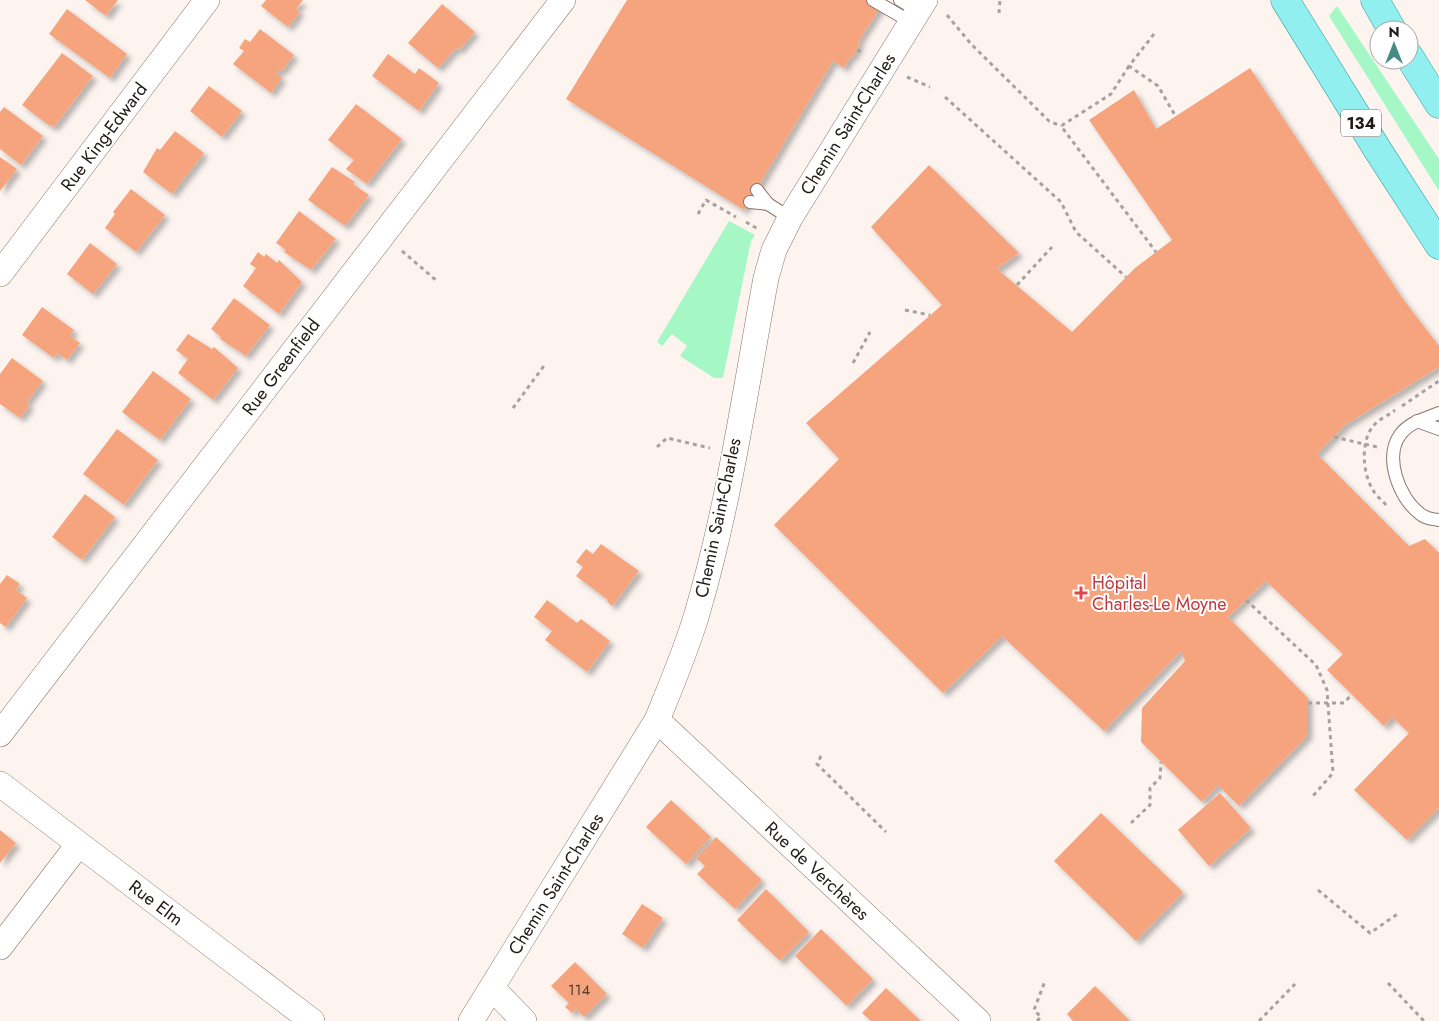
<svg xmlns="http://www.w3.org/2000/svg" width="1439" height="1021" font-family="Jost,sans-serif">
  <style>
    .green { fill: #a5f7c5 }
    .building { fill: #f5a47d; filter: url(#shadow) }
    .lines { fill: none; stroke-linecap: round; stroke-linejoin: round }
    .lane-casing { stroke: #89766d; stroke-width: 14 }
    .street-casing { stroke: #89766d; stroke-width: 26 }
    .primary-casing { stroke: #3a9f9c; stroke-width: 29 }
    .path { stroke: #a9a19d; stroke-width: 3; stroke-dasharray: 4 4; stroke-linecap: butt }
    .lane { stroke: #fff; stroke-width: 12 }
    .street { stroke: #fff; stroke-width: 25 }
    .primary { stroke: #91f0ef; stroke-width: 28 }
    .health-dot { fill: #e0444e; stroke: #fff; stroke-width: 2 }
    .labels { text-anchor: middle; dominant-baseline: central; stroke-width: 4; stroke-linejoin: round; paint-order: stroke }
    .number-label { font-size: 15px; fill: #573d30 }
    .shield { fill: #fff; stroke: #645f5d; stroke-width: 1 }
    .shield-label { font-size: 16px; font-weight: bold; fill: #221b17 }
    .street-label { font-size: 18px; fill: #221b17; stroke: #fff }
    .health-label { font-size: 18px; fill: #be3a42; stroke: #fff; text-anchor: start }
  </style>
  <defs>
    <filter id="shadow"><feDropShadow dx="4.5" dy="4.5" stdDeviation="2.5" flood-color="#0004"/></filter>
  </defs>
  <rect width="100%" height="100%" fill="#fdf4f0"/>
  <g class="green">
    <path d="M1337,6L1439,159V191L1329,16Z"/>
    <path d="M729,221L755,235L751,241L723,378H714L680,356L687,346L672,334L662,346L657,342Z"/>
  </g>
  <g class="building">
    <path d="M85,0H118L106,16Z"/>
    <path d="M266,0H303L296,9L300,12L288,27L261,6Z"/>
    <path d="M627,0H885L858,42L860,43L853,57L851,56L844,68L833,61L744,210L566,99Z"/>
    <path d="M442,4L475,32L459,50L456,48L438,68L408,43Z"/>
    <path d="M67,9L127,54L110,78L49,34Z"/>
    <path d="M260,29L294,55L282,71L280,69L277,74L282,78L271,93L233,64L244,51L239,48L245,39L250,42Z"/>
    <path d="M62,53L93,76L54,127L51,125L50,126L22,105Z"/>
    <path d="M388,54L415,74L419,68L439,83L419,111L372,76Z"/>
    <path d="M1250,68L1403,299L1439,346V367L1345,425L1317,454L1409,546L1425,539L1439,553V808L1407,840L1354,790L1409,733L1392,717L1384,726L1327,670L1343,654L1266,581L1228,617L1308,698V735L1239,806L1218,785L1202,802L1141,742L1142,708L1185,661L1181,651L1104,731L1002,636L943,693L774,525L839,459L806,423L942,305L871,227L929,165L1019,253L997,269L1072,332L1135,268L1172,240L1089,120L1134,90L1156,129Z"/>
    <path d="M209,86L242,111L222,137L190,111Z"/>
    <path d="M356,104L402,139L367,184L346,169L354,160L328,140Z"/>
    <path d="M4,107L43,136L21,165L0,149V112Z"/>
    <path d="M175,131L204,153L172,194L143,172L157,148L160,150Z"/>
    <path d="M0,157L17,169L0,191Z"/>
    <path d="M332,167L355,182L353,184L369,195L345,226L308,200Z"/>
    <path d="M131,189L165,215L136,252L105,228L115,214L113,212Z"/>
    <path d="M299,211L336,239L311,270L284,252L286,250L276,243Z"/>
    <path d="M90,243L117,264L93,294L67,274Z"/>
    <path d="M258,252L264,257L266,254L277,263L279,260L302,282L279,314L243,286L256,268L250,264Z"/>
    <path d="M234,298L270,325L246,356L220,339L221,337L211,329Z"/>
    <path d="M42,307L74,330L70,336L80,343L67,360L57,353L54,358L22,335Z"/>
    <path d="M188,334L212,349L214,347L238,368L213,400L178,373L188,359L176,350Z"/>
    <path d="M12,358L43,381L26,403L30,405L20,418L0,404V374Z"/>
    <path d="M153,371L191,399L160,440L122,412Z"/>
    <path d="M117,429L158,460L124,505L83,474Z"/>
    <path d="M85,494L115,517L82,560L52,537Z"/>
    <path d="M601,544L639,571L612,606L607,601L608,600L576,576L583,567L576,562L586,549L593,554Z"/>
    <path d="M7,575L20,584L16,590L27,598L6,627L0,623V584Z"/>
    <path d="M547,600L577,623L581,619L610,641L587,672L545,640L552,631L534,617Z"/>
    <path d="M1220,793L1251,828L1209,866L1178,830Z"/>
    <path d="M671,800L711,837L686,864L646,827Z"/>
    <path d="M1101,813L1183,892L1136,941L1054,861Z"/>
    <path d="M0,830L16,843L0,863Z"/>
    <path d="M716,837L762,880L735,909L697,874L705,866L696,858Z"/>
    <path d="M766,889L809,932L780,961L737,920Z"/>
    <path d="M642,904L663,918L643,948L622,934Z"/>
    <path d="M821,929L873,979L847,1006L795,956Z"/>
    <path d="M575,962L607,994L584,1017L576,1009L572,1013L565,1007L569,1003L551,986Z"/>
    <path d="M1095,986L1130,1021H1073L1067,1014Z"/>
    <path d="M886,988L921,1021H871L862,1013Z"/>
  </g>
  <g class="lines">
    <defs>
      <g id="lane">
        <path d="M873,0L911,22"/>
        <path d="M900,0L918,11"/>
        <path d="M757,190L768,204"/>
        <path d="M750,202L768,204L790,218"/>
        <path d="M1439,413C1425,419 1409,422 1400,435C1384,457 1399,497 1418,512C1424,518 1431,519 1439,520"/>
        <path d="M1417,421L1439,429"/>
      </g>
      <g id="street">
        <path d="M0,274L207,0"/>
        <path d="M657,720L978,1021"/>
        <path d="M0,734L563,0"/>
        <path d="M0,784L312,1021"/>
        <path d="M0,947L78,845"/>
        <path d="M492,988L524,1021"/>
        <path d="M471,1021L657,720C671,686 685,653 696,617C729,507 745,391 766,278L774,250L790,218L925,0"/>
      </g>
      <g id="primary">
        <path d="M1285,0L1379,152L1439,245"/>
        <path d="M1375,0L1392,30"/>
        <path d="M1409,56L1439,104"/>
      </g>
    </defs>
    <use href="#lane" class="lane-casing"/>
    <use href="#street" class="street-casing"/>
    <use href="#primary" class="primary-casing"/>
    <g class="path">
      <path d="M999,13L1000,0"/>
      <path d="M947,15L971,44L1049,121L1061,126"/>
      <path d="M1154,34L1129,66L1158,86L1176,117"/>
      <path d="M857,50L862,52"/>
      <path d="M1129,66L1111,94L1061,126L1156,252"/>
      <path d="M907,77L930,87"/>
      <path d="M945,97L1061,202L1076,232L1126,277"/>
      <path d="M698,214L706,200L736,217"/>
      <path d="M746,222L758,229"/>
      <path d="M402,251L437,281"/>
      <path d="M1017,285L1052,247"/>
      <path d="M905,310L930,315"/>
      <path d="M853,363L870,332"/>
      <path d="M1402,406L1439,381"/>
      <path d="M513,408L546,363"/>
      <path d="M1334,437L1377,447"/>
      <path d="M657,447L667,438L710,448"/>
      <path d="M1386,505C1382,500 1376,496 1373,490C1362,473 1360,439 1375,424C1381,418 1389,415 1395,410"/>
      <path d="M1246,600L1316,665L1327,690L1333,773L1313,796"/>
      <path d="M1308,703H1344L1352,694"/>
      <path d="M821,756L817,764L886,832"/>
      <path d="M1131,823L1150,805V788L1160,778L1161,762"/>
      <path d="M1318,890L1370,933L1399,913"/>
      <path d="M1388,983L1424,1021"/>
      <path d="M1037,1021L1041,1017L1034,1010L1045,981"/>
      <path d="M1259,1021L1295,984"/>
    </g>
    <use href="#lane" class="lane"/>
    <use href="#street" class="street"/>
    <use href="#primary" class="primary"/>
  </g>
  <path class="health-dot" d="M1078.5 585.5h5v5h5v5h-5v5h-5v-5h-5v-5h5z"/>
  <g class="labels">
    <g class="number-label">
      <text x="579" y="990">114</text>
    </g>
    <rect class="shield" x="1341" y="109.5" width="40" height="27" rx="4"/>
    <g class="shield-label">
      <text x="1361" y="123">134</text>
    </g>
    <g class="street-label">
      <text transform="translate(848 124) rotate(-58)">Chemin Saint-Charles</text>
      <text transform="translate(104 137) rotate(-53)">Rue King-Edward</text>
      <text transform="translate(281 367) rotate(-53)">Rue Greenfield</text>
      <text transform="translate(718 518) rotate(-78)">Chemin Saint-Charles</text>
      <text transform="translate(817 871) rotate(43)">Rue de Verchères</text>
      <text transform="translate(556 884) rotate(-58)">Chemin Saint-Charles</text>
      <text transform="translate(156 903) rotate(37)">Rue Elm</text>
    </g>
    <g class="health-label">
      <text x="1092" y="583">Hôpital<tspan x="1092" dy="21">Charles-Le Moyne</tspan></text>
    </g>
  </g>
  <g transform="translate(1394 45)"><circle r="24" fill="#ffffff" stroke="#a7a4a2"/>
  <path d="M0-4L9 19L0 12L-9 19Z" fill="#458c87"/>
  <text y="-8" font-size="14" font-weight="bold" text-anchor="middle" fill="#221b17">N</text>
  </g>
</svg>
